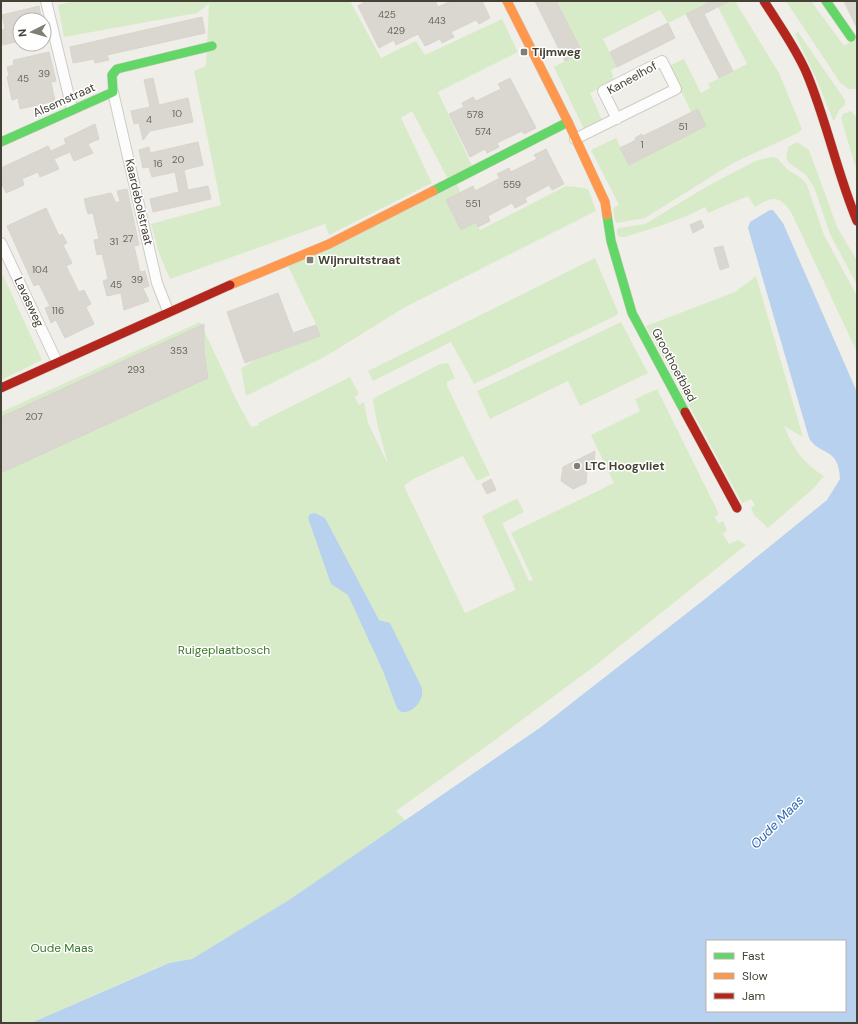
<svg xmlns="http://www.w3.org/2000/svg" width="858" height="1024" font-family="'DM Sans',sans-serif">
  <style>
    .green { fill: #d8ebc8 }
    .water { fill: #b8d1ee; fill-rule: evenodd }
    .building { fill: #d9d7d0; stroke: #d8d5ce }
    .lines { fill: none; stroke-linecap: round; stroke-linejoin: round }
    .street-casing { stroke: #ceccc5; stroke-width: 12 }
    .fast-casing { stroke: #cfccbf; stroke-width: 10 }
    .slow-casing { stroke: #cfccbf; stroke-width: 10 }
    .jam-casing { stroke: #cfccbf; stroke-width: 10 }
    .street { stroke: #fdfcfc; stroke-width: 10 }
    .fast { stroke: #63d668; stroke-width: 9 }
    .slow { stroke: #ff974d; stroke-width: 9 }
    .jam { stroke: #b3261e; stroke-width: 9 }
    .poi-dot { fill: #817e73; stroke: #fff; stroke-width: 1.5 }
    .labels { text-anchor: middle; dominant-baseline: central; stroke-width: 3; stroke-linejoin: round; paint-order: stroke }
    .number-label { font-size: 10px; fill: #6b675c }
    .poi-label { font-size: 12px; font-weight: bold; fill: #454134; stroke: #fff; text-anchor: start }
    .street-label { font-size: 12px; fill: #454134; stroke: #fff }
    .park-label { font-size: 12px; fill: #3a7728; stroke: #fff }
    .water-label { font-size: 13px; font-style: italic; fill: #2d66b1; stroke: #fff }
  </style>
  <rect width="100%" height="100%" fill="#f0eee8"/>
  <g class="green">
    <path d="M75,1H350L381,58L416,41L425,55L502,19L518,52L438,92L472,166L448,179L412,111L401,118L432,183L329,235L325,224L170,279L159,253L151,224L221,205L194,71L206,66L209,4L197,13L64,37L58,5Z"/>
    <path d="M556,1H713L668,23L660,10L603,39L617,67L611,70L614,81L590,93L602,120L584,129L554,67L582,52Z"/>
    <path d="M715,1H735L779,73L802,129L798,133L733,163L645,218L617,223L615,221L613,208L619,205L591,150L616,138L629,165L706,126L698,109L691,112L669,66L684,59L701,93L710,88L708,84L747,64Z"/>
    <path d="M786,1H811L844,46L857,37V89H849L841,84Z"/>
    <path d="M798,32L845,100V105L839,110L835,119L833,120L816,78L795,34Z"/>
    <path d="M851,111L857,118V172L841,118L843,114Z"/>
    <path d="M797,142L809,150L837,227L857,261V285L830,234L814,187L806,175L788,162L786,158L788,147Z"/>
    <path d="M771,157L777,158L788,170L801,178L807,185L824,235L857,296V352L791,212C779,194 771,197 755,207L748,196L708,213L705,207C680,221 652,228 625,237H620L617,235V230L619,228L645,224L706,187L755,161Z"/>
    <path d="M457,185L480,230L566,186L578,187L588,189L596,211L405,307L328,355L246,396L241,368L317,326L288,266Z"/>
    <path d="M595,258L618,312V314L615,316L474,384L451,342L373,381L368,371Z"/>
    <path d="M1,271L42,360L1,380Z"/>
    <path d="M756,276L803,437L784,426C794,449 802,462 824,476L813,489L768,528L754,515L751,508L755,505L751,499L742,503L646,326L735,292Z"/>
    <path d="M200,322L238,403L251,427L259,425L258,423L350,377L359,394L355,397L359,405L364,402L368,423L388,464L377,423L373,401L374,398L440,364L448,363L455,378L447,382V386L490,475L477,481L463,456L413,479L404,486L465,613L515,590V588L482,516L516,499L518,500L524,512L503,523V525L529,581L533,580L511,533L614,483L591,435L640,411L635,399L657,389L719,514L715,517L718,523L723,521L727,530L723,534L729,544L738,540L746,545L596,665L491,743L396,811L406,821L289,900L222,943L192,959L168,963L31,1023H1V412Z"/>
    <path d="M621,322L648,373L580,406L568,381L490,419L477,391Z"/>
  </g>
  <g class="water">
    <path d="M770,210H773L783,223L857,392V1023H31L169,963L192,959L289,900L541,727L705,599L827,500L840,479C839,446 819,456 809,438L748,228L750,222ZM707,941H845V1011H707Z"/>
    <path d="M315,513L325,518L379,620L390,623L421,686C426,698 414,714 401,712L397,708L383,671L348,595L331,584L308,518L310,514Z"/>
  </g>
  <g class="building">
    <path d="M366,1H435L438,7L451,1H482L490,18L479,24L476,20L451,32L454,37L442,43L440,39L425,46L418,34L396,45L394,40L379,48L358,6Z"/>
    <path d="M535,1H556L582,52L565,61Z"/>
    <path d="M712,1H730L704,14L733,71L719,78L686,14Z"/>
    <path d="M844,1H857V28Z"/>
    <path d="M39,6L41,16L20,20V41L3,45L1,30L5,29L2,15Z"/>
    <path d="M202,17L205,33L107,55L109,60L95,63L94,59L73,63L70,47Z"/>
    <path d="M668,23L675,38L617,67L610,52Z"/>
    <path d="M49,52L56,81L51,82L55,101L20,109L18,98L12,100L7,77L9,76L7,67L14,65L13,61L14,60Z"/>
    <path d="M153,78L159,105L188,98L193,122L150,131L143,140L139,123L134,124L131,111L150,107L144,80Z"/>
    <path d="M510,78L536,128L524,134L522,131L497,143L499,147L487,153L485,149L470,157L449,114L464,107L462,103L473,97L476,101L501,89L498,84Z"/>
    <path d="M698,109L706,126L629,165L620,148L636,140L635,138L642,134L643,136Z"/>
    <path d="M95,124L99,139L88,144L93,153L74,161L70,152L54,159L59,169L40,177L38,172L22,179L24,185L6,193L1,182V168L48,146L51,151L66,144L64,139Z"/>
    <path d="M198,142L203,165L184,170L188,190L208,186L211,199L153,212L150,199L179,192L175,172L152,177L149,167L143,168L139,150L149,147L150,153Z"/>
    <path d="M546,149L564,184L552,190L549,185L525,198L527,202L515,208L512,203L488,216L490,221L478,227L476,222L461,230L446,200L473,186L475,191L500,178L497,174L509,168L511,172L537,159L534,155Z"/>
    <path d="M127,189L139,245L134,246L140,272L145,271L149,286L143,288L149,301L124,310L121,293L107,296L103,281L108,279L106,270L102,254L97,255L94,240L99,239L93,213L88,214L84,199L111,193L116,203L120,201L117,191Z"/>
    <path d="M46,208L59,236L62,234L67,243L63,245L72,263L66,266L79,292L84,290L91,304L86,307L94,324L65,338L56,320L51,323L45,308L50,306L39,284L34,286L7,226Z"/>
    <path d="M701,220L704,227L693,233L690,225Z"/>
    <path d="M723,246L729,267L720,270L714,248Z"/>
    <path d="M278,293L293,333L316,325L320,336L245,363L227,312Z"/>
    <path d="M204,324V351L208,378L1,473V417Z"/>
    <path d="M595,451L594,465L587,469L586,483L573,489L561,481L563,467Z"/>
    <path d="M491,479L496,490L487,494L482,484Z"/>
  </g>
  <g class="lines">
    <defs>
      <g id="street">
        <path d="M46,1L72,109"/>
        <path d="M113,92L157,283L168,311"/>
        <path d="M575,139L676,89L662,61L603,91L617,119"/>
        <path d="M1,243L57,362"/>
      </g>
      <g id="fast">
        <path d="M826,1L851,37"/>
        <path d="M1,142L113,92L112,75L117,69L212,46"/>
        <path d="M433,191L568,122"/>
        <path d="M607,215L611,241L632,313L685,412"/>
      </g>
      <g id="slow">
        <path d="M507,1L568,122L605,202L607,215"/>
        <path d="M230,285L329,244L433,191"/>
      </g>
      <g id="jam">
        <path d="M764,1C779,25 796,48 807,74C827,122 837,173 857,221"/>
        <path d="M1,388L230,285"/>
        <path d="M685,412L737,508"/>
      </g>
    </defs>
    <use href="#street" class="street-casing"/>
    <use href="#fast" class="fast-casing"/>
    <use href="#slow" class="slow-casing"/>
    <use href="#jam" class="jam-casing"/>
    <use href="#street" class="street"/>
    <use href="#fast" class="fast"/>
    <use href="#slow" class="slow"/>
    <use href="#jam" class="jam"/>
  </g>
  <g class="poi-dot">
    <rect x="520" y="48" width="8" height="8" rx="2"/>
    <rect x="306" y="256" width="8" height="8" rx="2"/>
    <circle cx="577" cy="466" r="4"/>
  </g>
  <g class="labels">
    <g class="number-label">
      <text x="387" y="14">425</text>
      <text x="437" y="20">443</text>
      <text x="396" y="30">429</text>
      <text x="44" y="73">39</text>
      <text x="23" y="78">45</text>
      <text x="177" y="113">10</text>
      <text x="475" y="114">578</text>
      <text x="149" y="119">4</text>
      <text x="683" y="126">51</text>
      <text x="483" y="131">574</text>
      <text x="642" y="144">1</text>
      <text x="178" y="159">20</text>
      <text x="158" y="163">16</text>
      <text x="512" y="184">559</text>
      <text x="473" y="203">551</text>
      <text x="128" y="238">27</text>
      <text x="114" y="241">31</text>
      <text x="40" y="269">104</text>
      <text x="137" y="279">39</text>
      <text x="116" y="284">45</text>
      <text x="58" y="310">116</text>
      <text x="179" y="350">353</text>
      <text x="136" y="369">293</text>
      <text x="34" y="416">207</text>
    </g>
    <g class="poi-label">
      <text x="532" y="52">Tijmweg</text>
      <text x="318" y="260">Wijnruitstraat</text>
      <text x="585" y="466">LTC Hoogvliet</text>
    </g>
    <g class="street-label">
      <text transform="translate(632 78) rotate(-29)">Kaneelhof</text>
      <text transform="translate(64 100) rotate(-24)">Alsemstraat</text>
      <text transform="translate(139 202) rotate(77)">Kaardebolstraat</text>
      <text transform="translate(29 302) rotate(65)">Lavasweg</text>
      <text transform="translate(674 365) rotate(62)">Groothoefblad</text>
    </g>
    <g class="park-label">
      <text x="224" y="650">Ruigeplaatbosch</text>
      <text x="62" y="948">Oude Maas</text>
    </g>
    <g class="water-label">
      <text transform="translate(777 822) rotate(-45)">Oude Maas</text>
    </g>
  </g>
  <rect width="858" height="1024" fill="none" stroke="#454134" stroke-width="4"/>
  <rect x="706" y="940" width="140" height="72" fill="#ffffff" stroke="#b5b3ae"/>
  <rect x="714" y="953" width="20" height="6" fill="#63d668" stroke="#b5b3ae"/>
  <text x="742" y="960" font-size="12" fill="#454134">Fast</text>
  <rect x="714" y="973" width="20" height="6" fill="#ff974d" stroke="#b5b3ae"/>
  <text x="742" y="980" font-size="12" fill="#454134">Slow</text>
  <rect x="714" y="993" width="20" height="6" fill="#b3261e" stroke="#b5b3ae"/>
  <text x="742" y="1000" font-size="12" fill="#454134">Jam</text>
  <g transform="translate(32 32) rotate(264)"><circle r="19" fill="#ffffff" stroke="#b5b3ae"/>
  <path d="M0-3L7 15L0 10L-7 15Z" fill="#817e73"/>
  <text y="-6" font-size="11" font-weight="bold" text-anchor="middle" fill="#454134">N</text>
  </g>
</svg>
